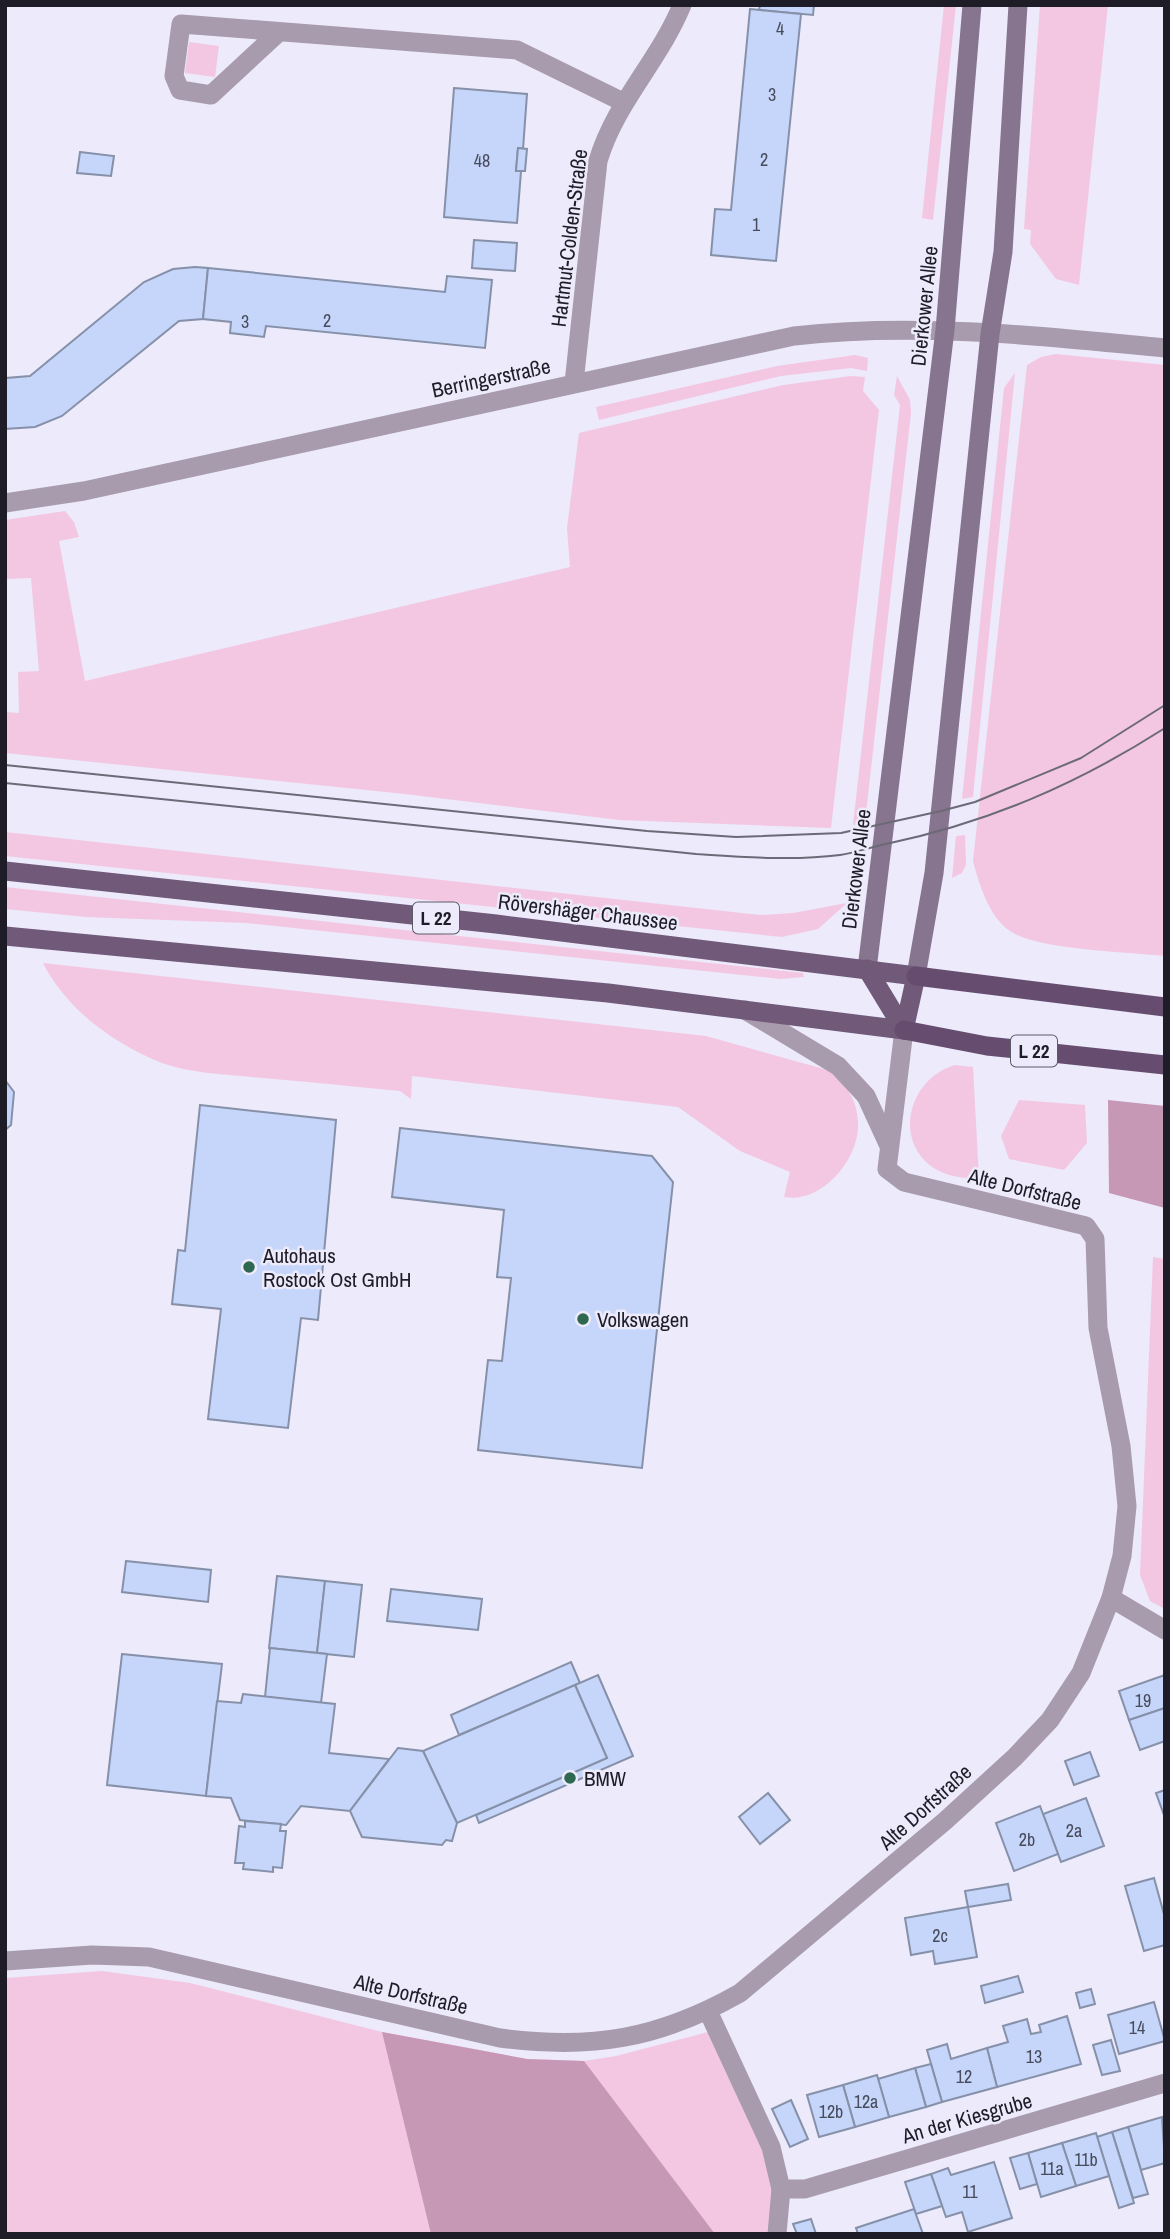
<svg xmlns="http://www.w3.org/2000/svg" width="1170" height="2239" font-family="'Archivo Narrow',sans-serif">
  <style>
    .green { fill: #f3c7e2 }
    .forest { fill: #c698b5 }
    .building { fill: #c5d6fa; stroke: #8691a9; stroke-width: 2 }
    .lines { fill: none; stroke-linecap: round; stroke-linejoin: round }
    .minor { stroke: #a89bae; stroke-width: 19 }
    .secondary { stroke: #87748f; stroke-width: 19 }
    .primary { stroke: #705979; stroke-width: 19 }
    .trunk { stroke: #664d70; stroke-width: 19 }
    .tram { stroke: #6c6a77; stroke-width: 2 }
    .poi-dot { fill: #2f6851; stroke: #eceafb; stroke-width: 2.5 }
    .labels { text-anchor: middle; dominant-baseline: central; stroke-width: 5; stroke-linejoin: round; paint-order: stroke }
    .number-label { font-size: 18px; fill: #484b5c }
    .shield { fill: #eceafb; stroke: #5c5a67; stroke-width: 2 }
    .shield-label { font-size: 19px; font-weight: bold; fill: #1e1d27 }
    .street-label { font-size: 21px; fill: #1e1d27; stroke: #eceafb }
    .poi-label { font-size: 21px; fill: #1e1d27; stroke: #eceafb; text-anchor: start }
  </style>
  <rect width="100%" height="100%" fill="#eceafb"/>
  <g class="green">
    <path d="M944,5H956L933,220L922,218Z"/>
    <path d="M1040,5H1108L1079,285L1056,279L1030,244L1031,230L1024,229Z"/>
    <path d="M189,42L219,46L215,77L185,73Z"/>
    <path d="M1056,354L1165,365V956C1129,952 1037,950 1010,931C989,917 979,884 973,861L1027,365L1041,357Z"/>
    <path d="M855,355L868,358L867,371L851,368L781,376L599,420L596,407L777,366Z"/>
    <path d="M1015,373L973,797L962,799L1004,388Z"/>
    <path d="M851,376L865,377L863,391L879,410L831,828L619,820L405,794L5,753V712L19,713L18,672L39,671L31,578L7,579L5,520L65,511L74,522L79,537L59,541L85,681L570,567L567,528L579,433L783,385Z"/>
    <path d="M897,376L910,400L911,413L865,822L853,825L900,405L894,395Z"/>
    <path d="M5,832L760,915L793,913L847,903L818,929L782,937L5,856Z"/>
    <path d="M965,835L966,865L962,873L952,878L956,836Z"/>
    <path d="M5,887L803,973L804,977L781,979L246,923L86,917L5,909Z"/>
    <path d="M43,963L706,1036L831,1071C847,1085 858,1102 858,1124C859,1160 821,1204 784,1197L790,1172L740,1151L678,1107L412,1076L411,1099L400,1091C351,1086 301,1081 252,1077C223,1074 189,1073 162,1063C114,1044 66,1009 43,963Z"/>
    <path d="M955,1065L973,1067L979,1179C964,1178 950,1177 937,1170C892,1144 907,1079 955,1065Z"/>
    <path d="M1019,1100L1085,1105L1087,1143L1064,1170L1009,1159L1001,1136Z"/>
    <path d="M1153,1257L1165,1259V1609L1150,1601L1140,1575Z"/>
    <path d="M102,1971L190,1983L382,2032L527,2059L584,2061L616,2056L716,2030L771,2147L777,2234H5V1978Z"/>
  </g>
  <g class="forest">
    <path d="M1108,1100L1165,1106V1208L1109,1193Z"/>
    <path d="M382,2032L527,2059L584,2061L715,2234H431Z"/>
  </g>
  <g class="building">
    <path d="M760,5H814L813,15L759,10Z"/>
    <path d="M750,9L801,14L776,261L711,255L715,209L731,210Z"/>
    <path d="M454,88L527,94L523,149L518,148L516,171H521L517,223L444,217Z"/>
    <path d="M518,148L527,149L525,171H516Z"/>
    <path d="M80,152L114,156L111,176L77,173Z"/>
    <path d="M474,240L517,243L515,271L472,268Z"/>
    <path d="M195,267L208,268L203,319L179,321L62,416L35,427L5,429L6,378L30,376L144,282L173,269Z"/>
    <path d="M208,268L445,292L447,276L492,280L485,348L266,326L264,337L230,333L231,322L203,319Z"/>
    <path d="M5,1080L14,1092L11,1125L5,1130Z"/>
    <path d="M200,1105L336,1120L318,1320L301,1318L288,1428L208,1419L221,1309L172,1304L178,1250L185,1251Z"/>
    <path d="M400,1128L652,1156L673,1182L642,1468L478,1450L488,1360L502,1361L511,1278L497,1277L504,1210L392,1197Z"/>
    <path d="M126,1561L211,1570L208,1602L122,1592Z"/>
    <path d="M277,1576L325,1581L317,1653L269,1648Z"/>
    <path d="M325,1581L362,1585L354,1657L317,1653Z"/>
    <path d="M391,1589L482,1599L478,1630L387,1621Z"/>
    <path d="M270,1648L327,1654L321,1703L265,1697Z"/>
    <path d="M122,1654L222,1664L206,1796L107,1785Z"/>
    <path d="M571,1662L580,1683L459,1735L451,1715Z"/>
    <path d="M598,1675L633,1756L479,1823L476,1815L607,1758L575,1685Z"/>
    <path d="M1165,1675V1708L1129,1720L1119,1691Z"/>
    <path d="M575,1685L607,1758L457,1823L423,1751Z"/>
    <path d="M243,1694L335,1704L329,1753L389,1759L350,1811L301,1806L286,1825L240,1820L231,1798L206,1796L217,1701L241,1703Z"/>
    <path d="M1165,1708V1741L1140,1750L1129,1720Z"/>
    <path d="M398,1748L423,1751L457,1823L452,1841L446,1840L442,1845L362,1837L350,1811Z"/>
    <path d="M1090,1752L1099,1776L1074,1785L1065,1761Z"/>
    <path d="M1165,1790V1818L1156,1793Z"/>
    <path d="M768,1793L790,1820L760,1844L739,1817Z"/>
    <path d="M1086,1798L1104,1846L1061,1862L1043,1814Z"/>
    <path d="M1040,1806L1058,1854L1014,1871L996,1823Z"/>
    <path d="M245,1821L281,1824L280,1831H286L282,1868L273,1867V1872L243,1869L244,1863H235L239,1826L245,1827Z"/>
    <path d="M1154,1878L1165,1918V1945L1144,1951L1125,1886Z"/>
    <path d="M1008,1884L1011,1900L968,1907L965,1891Z"/>
    <path d="M968,1907L977,1957L935,1964L933,1951L911,1955L905,1918Z"/>
    <path d="M1018,1976L1023,1992L985,2003L981,1986Z"/>
    <path d="M1091,1989L1095,2004L1080,2008L1076,1993Z"/>
    <path d="M1154,2002L1165,2041L1119,2054L1108,2015Z"/>
    <path d="M1067,2016L1081,2064L997,2087L987,2048L1008,2042L1003,2026L1027,2019L1031,2034L1041,2032L1039,2025Z"/>
    <path d="M1111,2040L1120,2071L1102,2075L1093,2045Z"/>
    <path d="M947,2044L951,2059L987,2048L997,2087L942,2102L927,2050Z"/>
    <path d="M931,2064L942,2102L926,2107L915,2068Z"/>
    <path d="M915,2068L926,2107L889,2117L878,2079Z"/>
    <path d="M877,2075L889,2117L855,2127L843,2085Z"/>
    <path d="M843,2085L855,2127L819,2137L807,2095Z"/>
    <path d="M791,2100L808,2139L790,2147L772,2109Z"/>
    <path d="M1162,2117L1165,2163L1141,2170L1128,2127Z"/>
    <path d="M1128,2127L1148,2194L1133,2198L1112,2132Z"/>
    <path d="M1112,2132L1134,2203L1119,2208L1097,2137Z"/>
    <path d="M1096,2133L1109,2176L1076,2186L1062,2143Z"/>
    <path d="M1062,2143L1076,2186L1041,2197L1028,2153Z"/>
    <path d="M1028,2153L1037,2184L1020,2189L1010,2158Z"/>
    <path d="M994,2162L1012,2218L968,2232L962,2212L946,2217L931,2174L948,2168L951,2175Z"/>
    <path d="M931,2174L942,2206L916,2214L905,2182Z"/>
    <path d="M914,2209L923,2234H858L856,2228Z"/>
    <path d="M811,2219L816,2234H797L793,2224Z"/>
  </g>
  <g class="lines">
    <g class="minor">
      <path d="M279,32L211,95L180,90L174,76L181,24L517,50L623,102"/>
      <path d="M574,383L598,161C615,103 659,61 682,5"/>
      <path d="M5,503L84,491L794,336C917,322 1042,336 1165,348"/>
      <path d="M745,1010L838,1066L866,1096L889,1146"/>
      <path d="M1111,1598L1165,1630"/>
      <path d="M5,1961L92,1955L149,1957L500,2038C592,2050 659,2039 740,1993L945,1821L1015,1757L1050,1720L1081,1673L1111,1598L1122,1556L1127,1506L1121,1446L1098,1328L1095,1239L1086,1226L904,1182L887,1169L904,1030"/>
      <path d="M708,2011L771,2147L781,2189L777,2234"/>
      <path d="M781,2189H805L1165,2083"/>
    </g>
    <g class="secondary">
      <path d="M867,969L945,330L972,5"/>
      <path d="M916,976L934,873L990,334L1003,252L1018,5"/>
    </g>
    <g class="primary">
      <path d="M5,871L496,924L916,976L904,1030"/>
      <path d="M5,936L608,993L904,1030"/>
      <path d="M867,969L904,1030"/>
    </g>
    <g class="trunk">
      <path d="M916,976L1165,1007"/>
      <path d="M904,1030L987,1046L1165,1065"/>
    </g>
    <g class="tram">
      <path d="M5,765L647,831L736,837L841,833L941,811L975,802L1081,758L1165,705"/>
      <path d="M5,783L696,854C743,857 793,861 840,855C855,853 871,847 886,844C989,822 1076,785 1165,728"/>
    </g>
  </g>
  <g class="poi-dot">
    <circle cx="249" cy="1267" r="7"/>
    <circle cx="583" cy="1319" r="7"/>
    <circle cx="570" cy="1778" r="7"/>
  </g>
  <g class="labels">
    <g class="number-label">
      <text x="780" y="28">4</text>
      <text x="772" y="94">3</text>
      <text x="764" y="159">2</text>
      <text x="482" y="160">48</text>
      <text x="756" y="224">1</text>
      <text x="327" y="320">2</text>
      <text x="245" y="321">3</text>
      <text x="1143" y="1700">19</text>
      <text x="1074" y="1830">2a</text>
      <text x="1027" y="1839">2b</text>
      <text x="940" y="1935">2c</text>
      <text x="1137" y="2027">14</text>
      <text x="1034" y="2056">13</text>
      <text x="964" y="2076">12</text>
      <text x="866" y="2101">12a</text>
      <text x="831" y="2111">12b</text>
      <text x="1086" y="2159">11b</text>
      <text x="1052" y="2168">11a</text>
      <text x="970" y="2191">11</text>
    </g>
    <g class="shield">
      <rect x="413" y="902.5" width="46" height="31" rx="5"/>
      <rect x="1011" y="1035.5" width="46" height="31" rx="5"/>
    </g>
    <g class="shield-label">
      <text x="436" y="918">L 22</text>
      <text x="1034" y="1051">L 22</text>
    </g>
    <g class="street-label">
      <text transform="translate(569 238) rotate(-83)">Hartmut-Colden-Straße</text>
      <text transform="translate(924 306) rotate(-84)">Dierkower Allee</text>
      <text transform="translate(491 378) rotate(-12)">Berringerstraße</text>
      <text transform="translate(856 869) rotate(-83)">Dierkower Allee</text>
      <text transform="translate(588 912) rotate(7)">Rövershäger Chaussee</text>
      <text transform="translate(1025 1189) rotate(14)">Alte Dorfstraße</text>
      <text transform="translate(925 1807) rotate(-42)">Alte Dorfstraße</text>
      <text transform="translate(411 1994) rotate(13)">Alte Dorfstraße</text>
      <text transform="translate(967 2118) rotate(-16)">An der Kiesgrube</text>
    </g>
    <g class="poi-label">
      <text x="263" y="1255">Autohaus<tspan x="263" dy="24">Rostock Ost GmbH</tspan></text>
      <text x="597" y="1319">Volkswagen</text>
      <text x="584" y="1778">BMW</text>
    </g>
  </g>
  <rect width="1170" height="2239" fill="none" stroke="#1e1d27" stroke-width="14"/>
</svg>
